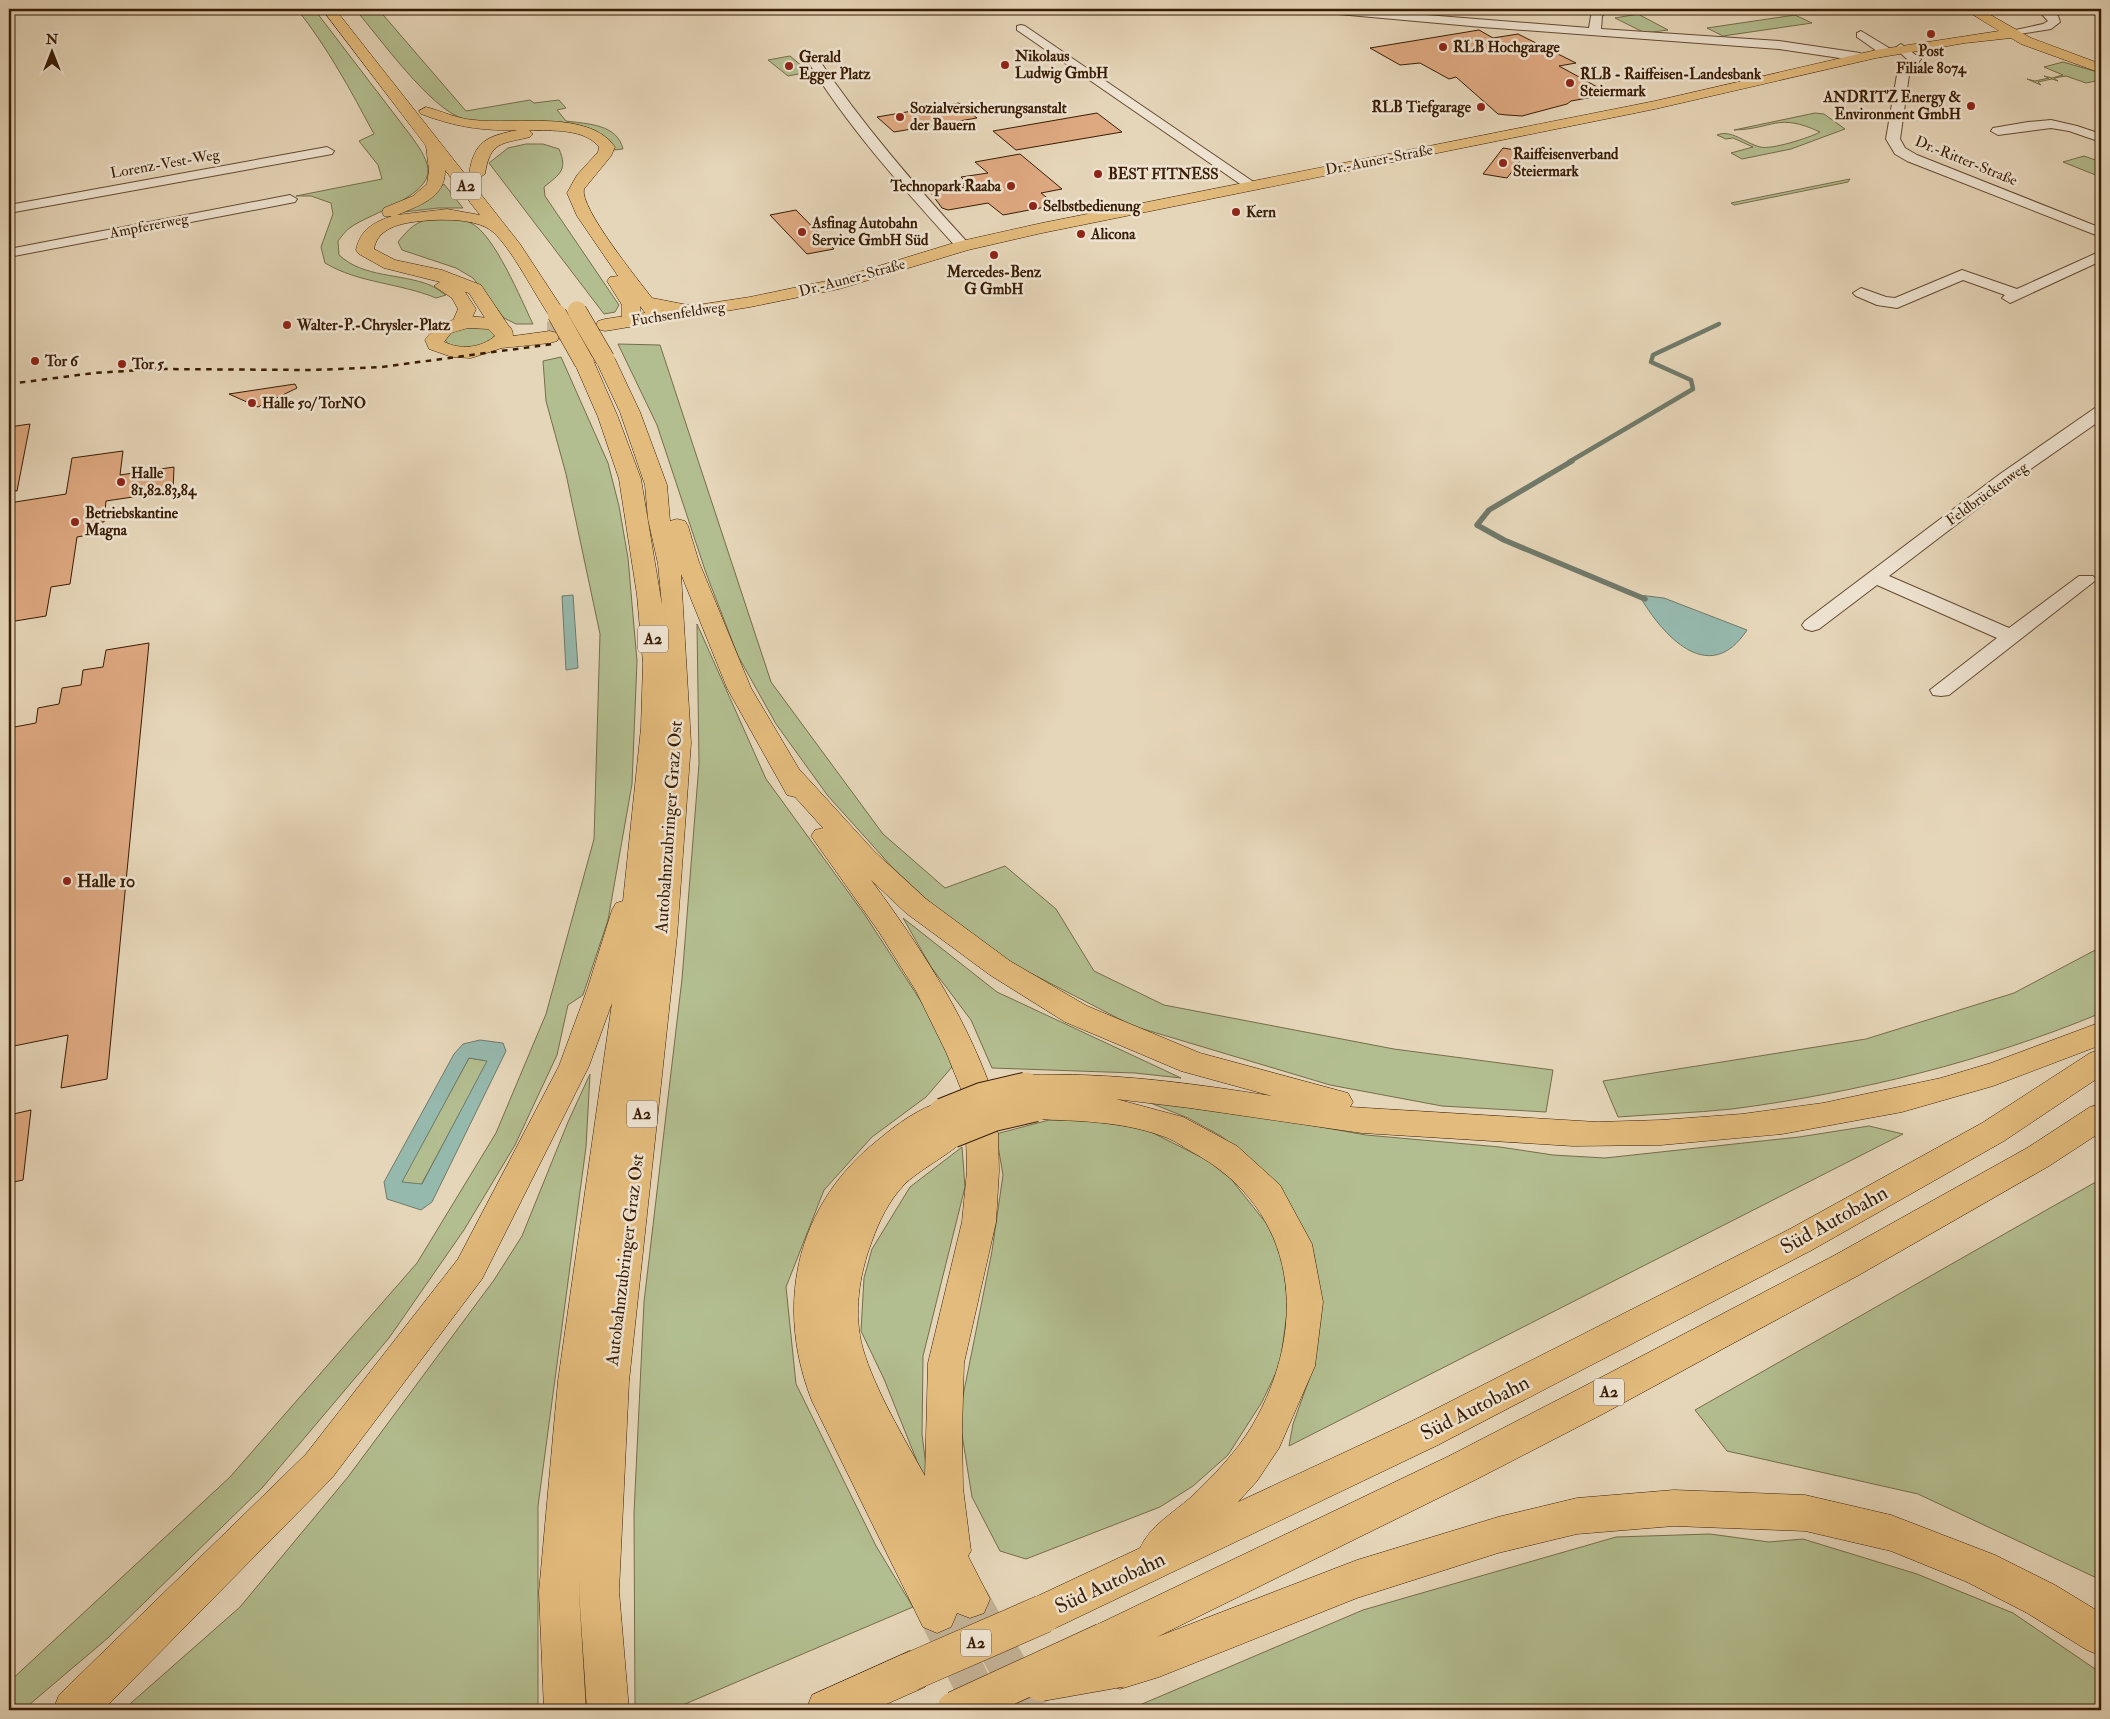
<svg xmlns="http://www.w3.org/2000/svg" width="2110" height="1719" font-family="'IM FELL Double Pica',serif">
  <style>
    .green { fill: #b3be90; stroke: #766d4a }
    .water { fill: #96b9ae; stroke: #707a6a; fill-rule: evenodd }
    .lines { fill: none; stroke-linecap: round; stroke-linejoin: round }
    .stream-far1 { stroke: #707a6a; stroke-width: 4.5 }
    .stream { stroke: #707a6a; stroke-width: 5.5 }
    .building { fill: #dfa981; stroke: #381c04 }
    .major-tunnel { stroke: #c3b195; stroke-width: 19; stroke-dasharray: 19 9; stroke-linecap: butt }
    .highway-tunnel { stroke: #c3b195; stroke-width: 38; stroke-dasharray: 38 19; stroke-linecap: butt }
    .minor-casing { stroke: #644a31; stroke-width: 2 }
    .major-casing { stroke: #381c04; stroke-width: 1 }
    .highway-casing { stroke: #381c04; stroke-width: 1 }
    .minor { fill: #efe4d2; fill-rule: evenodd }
    .major { fill: #e3bb7c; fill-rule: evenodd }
    .highway { fill: #e3bb7c; fill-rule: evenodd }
    .rail { stroke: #381c04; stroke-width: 2.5; stroke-dasharray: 5.5 5.5; stroke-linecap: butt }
    .highway-bridge-far2-casing { stroke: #381c04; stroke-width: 20; stroke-linecap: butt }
    .highway-bridge-far1-casing { stroke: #381c04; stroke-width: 31; stroke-linecap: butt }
    .highway-bridge-casing { stroke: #381c04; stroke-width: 39; stroke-linecap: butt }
    .highway-bridge-far2 { stroke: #e3bb7c; stroke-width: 19 }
    .highway-bridge-far1 { stroke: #e3bb7c; stroke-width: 29 }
    .highway-bridge { stroke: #e3bb7c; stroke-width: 38 }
    .poi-dot { fill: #8f2418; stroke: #efe4d2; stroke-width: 2 }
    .labels { text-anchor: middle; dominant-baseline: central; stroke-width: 5; stroke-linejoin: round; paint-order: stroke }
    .far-poi-label { font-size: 15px; font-weight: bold; fill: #381c04; stroke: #efe4d2; text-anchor: start }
    .far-street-label { font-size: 15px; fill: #381c04; stroke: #efe4d2 }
    .shield { fill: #efe4d2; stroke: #6f5842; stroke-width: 1 }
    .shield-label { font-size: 16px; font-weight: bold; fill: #381c04 }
    .street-label { font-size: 18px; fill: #381c04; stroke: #efe4d2 }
    .poi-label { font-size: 18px; font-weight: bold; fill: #381c04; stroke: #efe4d2; text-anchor: start }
    .near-street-label { font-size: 21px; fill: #381c04; stroke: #efe4d2 }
  </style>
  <rect width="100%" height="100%" fill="#e6d6b9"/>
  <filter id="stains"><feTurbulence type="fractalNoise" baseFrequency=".004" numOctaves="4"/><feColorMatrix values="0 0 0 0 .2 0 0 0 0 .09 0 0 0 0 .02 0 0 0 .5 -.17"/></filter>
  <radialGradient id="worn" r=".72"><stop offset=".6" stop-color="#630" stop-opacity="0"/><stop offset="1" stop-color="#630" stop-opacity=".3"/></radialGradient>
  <g class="green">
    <path d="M297,9H314L411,136C418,146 426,156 428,169C431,196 369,214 351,227C346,230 342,236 338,241L339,255C364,278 399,273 430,285C435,287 441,292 446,295L436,298C400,283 358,283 325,263L321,247L333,214L331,203L311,196H296L382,179L378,165L359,141L374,134C351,91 328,48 297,9Z"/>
    <path d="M355,9H378L466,111L530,100L534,103L559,100L566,108L557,110L566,121C588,124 617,124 623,149L613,150C607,114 494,127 464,119C431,110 379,37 355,9Z"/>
    <path d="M1638,14L1668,30L1645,33L1615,18Z"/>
    <path d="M1795,15L1812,23L1723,36L1707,28Z"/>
    <path d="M790,56L809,72L788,76L768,60Z"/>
    <path d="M2063,62L2101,73V80L2086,83L2066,76L2054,78L2058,81L2052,79L2038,82L2041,85L2027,79L2035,81L2049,78L2044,76L2052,78L2063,75L2044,67Z"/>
    <path d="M1815,113L1824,114L1845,129L1791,149L1742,159L1731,153L1753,147L1733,138L1726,139L1717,135C1731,129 1745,143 1760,147C1771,150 1809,138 1820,132C1777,112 1774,129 1734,130Z"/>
    <path d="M526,144H543L559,149C568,170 560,174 544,187L545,196L619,305L615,312L604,314L489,163L508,148Z"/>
    <path d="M2084,156L2101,162V175L2098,176L2063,162Z"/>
    <path d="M1850,179L1848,182L1734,205L1731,203Z"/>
    <path d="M444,184L463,208H438L404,212L432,196Z"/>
    <path d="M433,217C444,218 461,217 471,223C495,235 521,300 533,324H516L504,318L473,278L456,268L402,250L398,242C410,227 415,223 433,217Z"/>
    <path d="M486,326L495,335C488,348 453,353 445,340L446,336L455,329Z"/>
    <path d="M618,344L660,345L771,682L883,834L945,888L1005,866L1056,909L1094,971L1164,1005L1394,1049L1553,1070L1546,1112L1442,1106L1330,1085L1133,1026L1011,963L938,910L892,867L828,796L776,724L738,656L706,573L657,425Z"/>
    <path d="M561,357L608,463L619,506L628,558L637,661L632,784L608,920L583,995L568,1005L557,1055L515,1145L464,1230L389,1338L262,1488L109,1637L23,1710H9V1682L230,1477L417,1263L496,1133L546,1014L594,839L600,634L566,474L546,401L543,361Z"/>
    <path d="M697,624L766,779L865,915L941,1032L952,1067L926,1097L872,1137L824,1190L786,1287L796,1384L876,1546L913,1607L671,1710H635L634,1513L644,1302L682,979L699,764Z"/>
    <path d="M903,918L997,992L1181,1078L1135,1073L992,1068L971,1020L931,967Z"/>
    <path d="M2101,947V1013C1986,1061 1856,1093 1732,1109C1694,1113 1656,1114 1618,1117L1603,1081L1866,1039L2014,993Z"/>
    <path d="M469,1058L488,1061L421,1185L401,1182Z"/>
    <path d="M590,1074L586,1147L538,1506V1710H123L240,1607L348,1477L494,1280L522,1236L568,1122Z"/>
    <path d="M1148,1102L1287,1121L1366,1135L1500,1147L1553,1155L1605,1158L1799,1137L1869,1126L1903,1134L1289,1446L1293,1424L1315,1363L1321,1302L1314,1255L1295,1217L1249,1158L1221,1136L1188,1118Z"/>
    <path d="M1049,1120H1081L1143,1128L1207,1160L1231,1179L1266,1223L1282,1254L1288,1306L1280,1364L1262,1402L1228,1455L1193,1486L1160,1507L1026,1559L1000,1551L972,1497L959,1416L992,1251L1003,1175L996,1134Z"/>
    <path d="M962,1147L965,1187L923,1356L922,1434L929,1491L884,1379L861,1331L864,1278L872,1249L910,1187Z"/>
    <path d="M2101,1179V1580L1918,1494L1727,1451L1695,1410Z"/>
    <path d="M1710,1534L1769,1542L1803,1539L1917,1574L2013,1613L2101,1673V1710H1128L1363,1610L1616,1537Z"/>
  </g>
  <g class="water">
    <path d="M573,595L578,668L566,670L562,596Z"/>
    <path d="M1639,595L1664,598L1747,630C1709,688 1662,635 1639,595Z"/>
    <path d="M480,1040L503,1043L506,1051L432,1202L421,1210L387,1199L384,1182L454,1054L463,1044ZM469,1058L487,1061L422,1184L402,1182Z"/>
  </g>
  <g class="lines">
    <path class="stream-far1" d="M1569,462L1693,389L1691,380L1651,362L1653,355L1719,324"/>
    <path class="stream" d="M1572,461L1489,510L1477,525L1504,540L1645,599"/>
  </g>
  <g class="building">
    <path d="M1479,30L1493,38L1518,34L1576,63L1559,66L1610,94L1571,101L1567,104L1522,116L1507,115L1498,114L1456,77L1449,79L1420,63L1400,65L1370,48Z"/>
    <path d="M959,103L977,118L894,132L877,117Z"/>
    <path d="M1097,113L1122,132L1016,150L993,131Z"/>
    <path d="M1503,148L1527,152L1507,178L1483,174Z"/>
    <path d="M1020,154L1062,189L1041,193L1056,205L1003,215L988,203L948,210L942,208L931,193L965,187L962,184L967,183L961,177L988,173L975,162Z"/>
    <path d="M796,210L834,249L807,254L770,215Z"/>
    <path d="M295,384L297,388L258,407L229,394Z"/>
    <path d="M30,424L17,491L9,490V427Z"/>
    <path d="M123,451L120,475L174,467L173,491L106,501L104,522H100L99,533L77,537L70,584L51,587L46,616L9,622V503L66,494L72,458Z"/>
    <path d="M149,643L107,1079L61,1088L68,1035L9,1047V728L36,723L38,708L59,704L62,688L81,685L83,670L103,667L106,650Z"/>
    <path d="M31,1110L23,1180L9,1183V1115Z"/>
  </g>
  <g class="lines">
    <path class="major-tunnel" d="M547,331H568"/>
    <g class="highway-tunnel">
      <path d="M970,1599L1032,1710"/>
      <path d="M937,1613L985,1710"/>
    </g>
    <defs>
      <g id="minor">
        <path d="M1310,9H1351L1589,28L1591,16L1596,9H1609L1602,16L1601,29L1779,41L1860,53L1866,57L1860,61L1779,49L1482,27L1316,12Z"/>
        <path d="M2037,9H2050L2058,16L2060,22L2051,29L2006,36V32L2043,24L2048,21Z"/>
        <path d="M1021,25L1025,26L1258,185L1256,188H1246L1017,30V26Z"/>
        <path d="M1861,31L1889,48L1891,51L1889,54H1881L1857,37V33Z"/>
        <path d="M1901,44L1921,59L1909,75L1900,139L1905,148L1917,155L2101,228V237L1907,161L1895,154L1886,139L1897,75L1908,60L1895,48Z"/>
        <path d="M813,56L817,57C862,124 914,184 968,243L970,246L968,249H958C904,189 849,129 807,60Z"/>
        <path d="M2051,120L2077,126L2101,134V142L2069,131L2051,128L1998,135L1991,131L1993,128L2028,122Z"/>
        <path d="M327,147L334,151L332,154L9,213V205Z"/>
        <path d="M290,195L297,199L295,202L9,257V249Z"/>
        <path d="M2101,251V261L2010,303L2002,298L2005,295L1963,280L1897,308L1877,305L1856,296L1853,293L1861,288L1886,297L1895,298L1962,270L2017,289Z"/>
        <path d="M2101,407V420L2012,482L1889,576L2009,628L2079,576H2093L2096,580L1949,695L1941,696L1933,695L1930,690L1997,638L1877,585L1819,629L1812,631L1805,629L1802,625L1805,621L2000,474L2095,408Z"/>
      </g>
      <g id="major">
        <path d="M1964,9H1980L2031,38L2101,64V73L2021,44L2011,38L1965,43L1876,58L1655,109L1042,233L968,250L839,289L750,307L605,331L598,329L596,325L598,321L605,319L750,297L836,279L957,242L1042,223L1655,101L1876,50L1999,31Z"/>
        <path d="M468,316C481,318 513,316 513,336L550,331L557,333L559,337L557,341L550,343L502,348L471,358L452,357L429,349L425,340C436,324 450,320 468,316ZM468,328L488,329L495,336C481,348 461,350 444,342L451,333Z"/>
      </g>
      <g id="highway">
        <path d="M322,9H335L520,244L566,314L563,318H551C534,294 513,250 493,232C475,216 429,219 407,223C392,226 377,232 374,249L395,260L442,270L481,285L508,325L506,329H492L469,293L465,292L476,309L468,327H454L452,323L458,309L452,298L434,286L440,282L384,268L359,254L356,250C360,230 374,222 392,216H384L382,212L384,208L413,196L427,184L429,170L426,146ZM445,170L480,215L447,209L397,215C418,206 446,198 445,170Z"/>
        <path d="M426,107C442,111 457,119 474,120C514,125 589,109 615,147L611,156L584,189C579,207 639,281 652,298L698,307L701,311L698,315L692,316L662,310L666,317L663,321H651L640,306V321L638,325H624L622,321V305L607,281L610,277L618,276L577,216L567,193L577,175L598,152L599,147C584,128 552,131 529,130L533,134L530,137C502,144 490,141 485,174L477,179L469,174C474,141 487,136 518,130C481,131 456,127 421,114L419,111Z"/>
        <path d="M605,353L612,355L615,359L640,412L667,485L670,521L677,519L685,521L688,526L699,562L751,688L799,769L875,852L926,899L1010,961L1087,1006L1200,1053L1348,1093L1353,1102L1350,1107L1597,1122L1661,1120L1742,1114L1823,1103L1941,1078L1991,1063L2101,1022V1045L1993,1086L1902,1112L1782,1134L1661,1145L1573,1146L1362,1133L1190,1108L1116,1099L1183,1117L1237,1146L1280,1185L1312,1244L1323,1302L1315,1366L1279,1448L1257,1481L1238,1502L1412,1421L1788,1230L1982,1123L2090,1053L2101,1049V1076L2004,1141L1812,1250L1438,1445L1043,1634L1029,1628L1023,1614L1029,1600L1140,1548C1150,1526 1173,1513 1190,1498C1213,1476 1236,1453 1252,1426C1310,1327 1299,1209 1192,1152C1182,1146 1172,1139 1162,1136C1121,1121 1078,1121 1035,1119L1024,1116L1019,1107L1024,1098L1015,1095L1010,1087L1015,1079L1026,1075C1109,1072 1190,1083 1272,1096L1181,1071L1065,1022L990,975L906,913L871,880C919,945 962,1010 990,1086L985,1094L974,1098L963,1094L946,1052L916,991L879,932L811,836L815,830L823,828L795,797L787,795L727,688L681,574L691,743L677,936L629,1381L619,1591L629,1710H587L579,1591L580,1576L579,1592L586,1710H544L539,1592L558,1381L612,1003L589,1066L482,1279L332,1478L103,1710H53L59,1695L306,1454L458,1259L559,1066L587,990L612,910L616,903L623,901L641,728L643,663L637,595L619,479L598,417L574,362L577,358H591L594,362L618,417L641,479L662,605L658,564L648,519L645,485L620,412L595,359L598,355Z"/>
        <path d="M943,1101L954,1104L959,1113L954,1121L963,1124L967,1131L971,1124L982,1120L993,1124L998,1133L999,1171L996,1222L964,1363L962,1431L963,1488L971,1551L968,1556L990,1599L984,1613L970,1618L957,1613L951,1627L937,1633L923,1627L812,1401C774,1305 796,1205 878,1140C897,1124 919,1108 943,1101ZM966,1137L967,1171L962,1222L928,1363L925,1476C904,1438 875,1390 863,1349C853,1314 859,1275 872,1241C879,1221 889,1201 903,1186C916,1171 960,1149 966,1137Z"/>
        <path d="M2101,1104V1132L2049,1166L1859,1275L1601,1415L1475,1480L1157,1637L1357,1560L1498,1517L1577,1498L1674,1490L1805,1495L1891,1515L1995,1555L2055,1585L2101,1613V1656L2087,1650L2027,1613L1967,1582L1891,1551L1805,1531L1674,1526L1577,1534L1498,1553L1357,1598L1159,1677L1120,1689L1105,1683L1099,1668L1102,1661L1090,1656L1084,1642L1090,1628L1449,1456L1575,1391L1835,1255L2027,1148L2090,1107Z"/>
        <path d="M910,1651L925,1657L931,1672L925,1687L873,1710H806L812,1695Z"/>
      </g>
    </defs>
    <use href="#minor" class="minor-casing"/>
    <use href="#major" class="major-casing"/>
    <use href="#highway" class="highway-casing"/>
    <use href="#minor" class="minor"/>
    <use href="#major" class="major"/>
    <use href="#highway" class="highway"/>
    <path class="rail" d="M9,384L94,373L158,369L313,370L382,367L553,344"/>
    <defs>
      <g id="highway-bridge-far2">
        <path d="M577,311L605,359"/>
        <path d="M557,314L584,362"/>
      </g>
      <g id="highway-bridge-far1">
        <path d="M943,1113L983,1097L1026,1087"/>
        <path d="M952,1133L992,1117L1035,1107"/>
      </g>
      <g id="highway-bridge">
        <path d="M910,1672L1043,1614"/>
        <path d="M1041,1682L1120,1668"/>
        <path d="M956,1710L1104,1642"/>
      </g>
    </defs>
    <use href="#highway-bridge-far2" class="highway-bridge-far2-casing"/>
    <use href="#highway-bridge-far1" class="highway-bridge-far1-casing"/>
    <use href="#highway-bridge" class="highway-bridge-casing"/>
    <use href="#highway-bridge-far2" class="highway-bridge-far2"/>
    <use href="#highway-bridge-far1" class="highway-bridge-far1"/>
    <use href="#highway-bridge" class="highway-bridge"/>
  </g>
  <g class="poi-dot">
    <circle cx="1931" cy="34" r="5"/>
    <circle cx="1443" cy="47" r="5"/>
    <circle cx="1005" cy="65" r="5"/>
    <circle cx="789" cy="66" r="5"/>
    <circle cx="1570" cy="83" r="5"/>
    <circle cx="1971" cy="106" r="5"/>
    <circle cx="1481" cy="107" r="5"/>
    <circle cx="900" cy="117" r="5"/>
    <circle cx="1503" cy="163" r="5"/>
    <circle cx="1098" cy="174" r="5"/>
    <circle cx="1011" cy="186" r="5"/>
    <circle cx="1033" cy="206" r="5"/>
    <circle cx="1236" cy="212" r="5"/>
    <circle cx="802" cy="232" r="5"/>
    <circle cx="1081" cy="234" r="5"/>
    <circle cx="994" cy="255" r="5"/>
    <circle cx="287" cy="325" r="5"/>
    <circle cx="35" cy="361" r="5"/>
    <circle cx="122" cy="364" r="5"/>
    <circle cx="252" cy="403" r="5"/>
    <circle cx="121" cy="482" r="5"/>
    <circle cx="75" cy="522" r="5"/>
    <circle cx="67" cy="881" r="5"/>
  </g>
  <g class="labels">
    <g class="far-poi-label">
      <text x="1453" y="47">RLB Hochgarage</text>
      <text x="1931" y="51" text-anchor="middle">Post<tspan x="1931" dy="17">Filiale 8074</tspan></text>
      <text x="1015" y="56">Nikolaus<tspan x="1015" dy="17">Ludwig GmbH</tspan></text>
      <text x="799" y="57">Gerald<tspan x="799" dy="17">Egger Platz</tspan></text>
      <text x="1580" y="74">RLB - Raiffeisen-Landesbank<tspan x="1580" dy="17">Steiermark</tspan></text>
      <text x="1961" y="97" text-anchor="end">ANDRITZ Energy &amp;<tspan x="1961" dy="17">Environment GmbH</tspan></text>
      <text x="1471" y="107" text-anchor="end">RLB Tiefgarage</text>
      <text x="910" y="108">Sozialversicherungsanstalt<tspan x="910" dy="17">der Bauern</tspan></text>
      <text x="1513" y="154">Raiffeisenverband<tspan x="1513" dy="17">Steiermark</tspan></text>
      <text x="1108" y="174">BEST FITNESS</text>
      <text x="1001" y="186" text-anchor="end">Technopark Raaba</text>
      <text x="1043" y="206">Selbstbedienung</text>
      <text x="1246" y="212">Kern</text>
      <text x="812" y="223">Asfinag Autobahn<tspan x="812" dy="17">Service GmbH Süd</tspan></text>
      <text x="1091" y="234">Alicona</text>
      <text x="994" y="272" text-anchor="middle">Mercedes-Benz<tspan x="994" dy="17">G GmbH</tspan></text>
      <text x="297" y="325">Walter-P.-Chrysler-Platz</text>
      <text x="45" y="361">Tor 6</text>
      <text x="132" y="364">Tor 5</text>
      <text x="262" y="403">Halle 50/ TorNO</text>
      <text x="131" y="473">Halle<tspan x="131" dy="17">81,82.83,84</tspan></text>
      <text x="85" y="513">Betriebskantine<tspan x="85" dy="17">Magna</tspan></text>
    </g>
    <g class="far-street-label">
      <text transform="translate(1379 160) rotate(-11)">Dr.-Auner-Straße</text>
      <text transform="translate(1966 161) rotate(22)">Dr.-Ritter-Straße</text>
      <text transform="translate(165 164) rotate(-10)">Lorenz-Vest-Weg</text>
      <text transform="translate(149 226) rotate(-11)">Ampfererweg</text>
      <text transform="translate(852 278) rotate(-15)">Dr.-Auner-Straße</text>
      <text transform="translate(678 314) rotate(-9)">Fuchsenfeldweg</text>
      <text transform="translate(1987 494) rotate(-36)">Feldbrückenweg</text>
    </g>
    <g class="shield">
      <rect x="451" y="172.5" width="30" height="27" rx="4"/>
      <rect x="638" y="625.5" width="30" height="27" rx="4"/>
      <rect x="627" y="1100.5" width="30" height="27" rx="4"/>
      <rect x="1594" y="1378.5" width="30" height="27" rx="4"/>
      <rect x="961" y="1629.5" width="30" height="27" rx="4"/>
    </g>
    <g class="shield-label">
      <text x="466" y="186">A2</text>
      <text x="653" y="639">A2</text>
      <text x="642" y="1114">A2</text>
      <text x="1609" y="1392">A2</text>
      <text x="976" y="1643">A2</text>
    </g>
    <g class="street-label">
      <text transform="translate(669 827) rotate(-86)">Autobahnzubringer Graz Ost</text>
      <text transform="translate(625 1260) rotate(-83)">Autobahnzubringer Graz Ost</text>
    </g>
    <g class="poi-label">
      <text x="77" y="881">Halle 10</text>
    </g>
    <g class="near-street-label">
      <text transform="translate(1834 1220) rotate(-29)">Süd Autobahn</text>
      <text transform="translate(1475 1408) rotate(-27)">Süd Autobahn</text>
      <text transform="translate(1110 1583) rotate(-25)">Süd Autobahn</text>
    </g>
  </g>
  <rect width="2110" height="1719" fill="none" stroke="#e6d6b9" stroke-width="30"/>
  <rect x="10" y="10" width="2090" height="1699" fill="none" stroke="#381c04" stroke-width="2.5"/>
  <rect x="15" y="15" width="2080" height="1689" fill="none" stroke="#381c04"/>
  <g transform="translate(52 52)" stroke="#efe4d2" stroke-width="4" paint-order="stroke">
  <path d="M0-4L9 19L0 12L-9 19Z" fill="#381c04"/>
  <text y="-8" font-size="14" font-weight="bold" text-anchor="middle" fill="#381c04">N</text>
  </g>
  <rect width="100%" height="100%" filter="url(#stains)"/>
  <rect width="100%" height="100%" fill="url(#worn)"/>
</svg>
